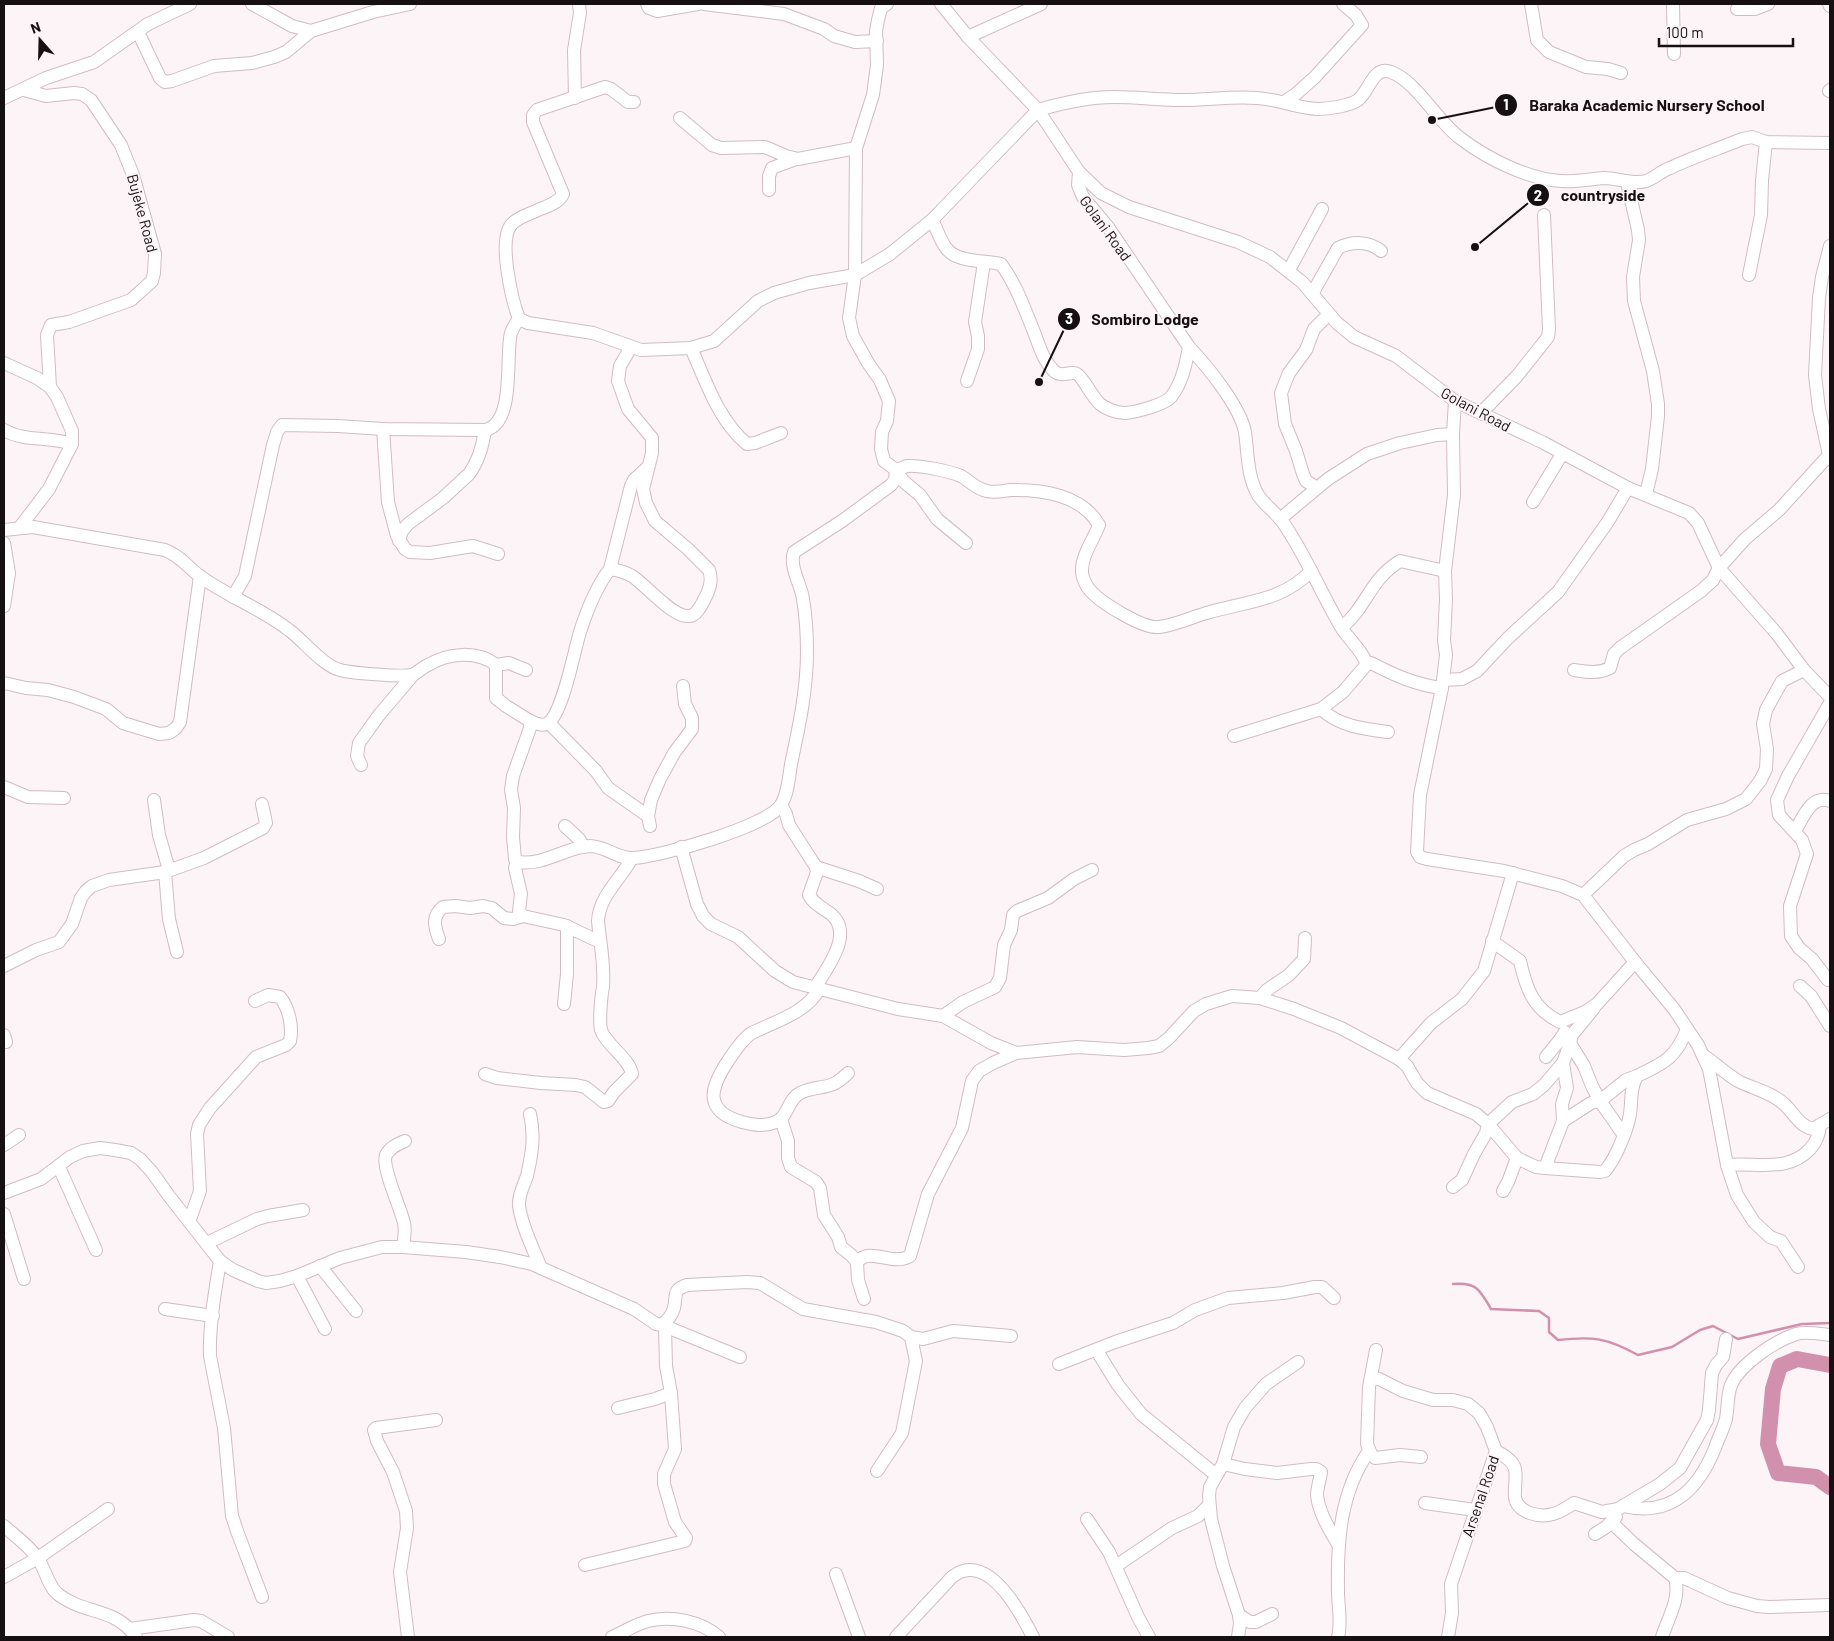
<svg xmlns="http://www.w3.org/2000/svg" width="1834" height="1641" font-family="Barlow,sans-serif">
  <style>
    .lines { fill: none; stroke-linecap: round; stroke-linejoin: round }
    .stream { stroke: #d191ac; stroke-width: 2.5 }
    .river { stroke: #d191ac; stroke-width: 16 }
    .minor-casing { stroke: #d1bcc4; stroke-width: 14 }
    .minor { stroke: #fff; stroke-width: 12 }
    .labels { text-anchor: middle; dominant-baseline: central; stroke-width: 4; stroke-linejoin: round; paint-order: stroke }
    .street-label { font-size: 15px; fill: #171013; stroke: #fdf4f8 }
    .leader { fill: none; stroke: #171013; stroke-width: 2 }
    .callout-dot { fill: #171013; stroke: #fdf4f8; stroke-width: 2 }
    .mark-label { font-size: 15px; text-anchor: middle; font-weight: bold; fill: #fff }
    .callout-label { font-size: 16px; text-anchor: middle; font-weight: bold; fill: #171013; stroke: #fdf4f8; stroke-width: 4; stroke-linejoin: round; paint-order: stroke }
  </style>
  <rect width="100%" height="100%" fill="#fdf4f8"/>
  <g class="lines">
    <path class="stream" d="M1453,1284C1477,1282 1480,1290 1491,1309L1539,1311L1549,1318V1332L1558,1340C1593,1336 1607,1338 1638,1355L1672,1347L1700,1330L1713,1326L1738,1339L1802,1324L1830,1323"/>
    <path class="river" d="M1830,1365L1797,1359L1780,1366L1773,1389L1768,1444L1778,1473L1816,1477L1830,1487"/>
    <defs>
      <g id="minor">
        <path d="M252,4L292,26L311,31"/>
        <path d="M647,4L649,8L657,11L698,4"/>
        <path d="M704,4L784,14L824,29L834,36L855,42L877,41"/>
        <path d="M887,4L881,8L878,20L876,31L877,65L873,95L856,148L855,275L849,318L853,336L868,363L880,380L889,401L887,421L882,432L881,449L884,461L896,470C900,469 904,467 907,466C920,465 949,471 961,476C970,481 976,489 987,491C995,493 1003,491 1010,490C1042,489 1082,495 1099,525C1094,539 1081,556 1082,572C1082,576 1086,586 1089,589C1099,602 1143,629 1159,627C1176,625 1194,616 1210,612C1248,601 1282,601 1311,571"/>
        <path d="M941,4L968,37L1038,110L1079,172L1101,193L1129,207L1238,242L1270,257L1302,282L1337,323L1354,337L1396,356L1455,401L1542,442L1628,488L1689,513L1698,523L1719,568L1777,634L1804,670L1830,697"/>
        <path d="M1531,4L1537,40L1549,52L1586,67L1608,69L1621,73"/>
        <path d="M1673,4L1674,54"/>
        <path d="M1829,4L1830,6"/>
        <path d="M1737,9H1755L1768,4"/>
        <path d="M138,32L160,78L165,82L172,81L214,66L252,63L274,57L286,52L311,31L373,12L410,4"/>
        <path d="M968,37L1041,4"/>
        <path d="M1829,91L1830,90"/>
        <path d="M4,98L46,78L94,62L148,24L190,4"/>
        <path d="M575,98L574,50L580,13L579,4"/>
        <path d="M1284,102L1296,94L1315,77L1362,25L1356,15L1343,4"/>
        <path d="M680,118L712,145L721,148L765,147L786,156L798,159L856,148"/>
        <path d="M1079,172L1078,185L1083,197L1108,227L1189,347C1207,366 1240,406 1245,432C1248,453 1247,476 1258,495C1265,506 1277,513 1284,524C1306,556 1321,593 1341,627C1349,640 1361,649 1367,664"/>
        <path d="M1627,182L1638,230L1639,240L1633,277L1634,301L1653,371L1658,404V416L1652,469L1646,494"/>
        <path d="M769,190V176L772,168L796,159"/>
        <path d="M932,220C937,229 940,240 946,248C957,263 984,260 1001,264C1016,284 1025,310 1034,332C1039,345 1043,360 1053,370C1061,379 1071,370 1077,374C1083,377 1092,397 1100,404C1106,409 1117,413 1125,413C1136,412 1164,405 1171,397C1182,383 1186,364 1189,347"/>
        <path d="M1830,246L1822,277L1819,298L1815,375L1819,409L1830,459"/>
        <path d="M1289,270L1322,209"/>
        <path d="M1749,275L1761,215L1762,180L1766,142"/>
        <path d="M1312,294L1338,248C1352,241 1369,241 1381,251"/>
        <path d="M519,319L528,323L593,333L641,350L691,348L714,341L758,301L774,293L809,283L855,275L890,254L932,220L1038,110C1062,103 1088,97 1114,97C1137,97 1160,100 1183,100C1208,100 1232,96 1257,98C1277,99 1297,108 1317,109C1329,109 1349,106 1358,100C1369,92 1373,65 1391,72C1416,81 1437,121 1460,138C1486,158 1529,180 1562,181C1576,182 1590,179 1604,178C1618,178 1633,185 1646,181C1655,178 1661,171 1670,168C1693,157 1718,149 1742,139L1752,137L1766,142L1830,143"/>
        <path d="M691,348C706,381 718,420 747,444L755,443L781,433"/>
        <path d="M4,363L37,378L50,387"/>
        <path d="M967,381L978,349V336L975,322L984,262"/>
        <path d="M1455,401L1453,434L1454,495L1445,571L1446,599L1444,640L1446,655L1442,688L1420,795L1417,852L1420,857L1427,859L1504,871L1562,886L1583,895L1635,962L1674,1009L1698,1045L1709,1069L1727,1165L1737,1195L1754,1222L1770,1237L1781,1241L1798,1267"/>
        <path d="M1481,413L1517,376L1548,337L1549,329L1544,215"/>
        <path d="M383,429L388,502L397,536L405,549L410,552L430,553L473,546L498,554"/>
        <path d="M4,430C24,442 50,436 72,444"/>
        <path d="M896,470L903,481L920,495L937,519L966,543"/>
        <path d="M1317,488L1306,481L1303,474L1296,451L1285,424L1281,393L1289,373L1306,350L1314,329L1329,314"/>
        <path d="M1533,502L1562,454"/>
        <path d="M1280,519L1328,479L1367,454L1400,443L1437,435L1453,434"/>
        <path d="M20,527L49,489L72,444V431L57,397L50,387L47,335L51,325L69,322L131,300L152,281L154,273L155,254L133,175L121,145L91,100L82,94L74,93L46,96L24,90"/>
        <path d="M4,530L33,527L165,550C182,557 187,567 201,577C229,597 262,609 289,630C304,641 322,665 340,670C350,673 402,677 412,675C417,673 423,667 428,665C448,653 477,650 496,665L509,663L526,670"/>
        <path d="M399,541L402,531L408,524L443,498L469,474C478,462 483,444 485,430"/>
        <path d="M4,543L9,573L4,606"/>
        <path d="M610,569L631,486L634,480L647,468"/>
        <path d="M233,597L245,576L273,445L277,432L282,425L338,426L383,429L485,430C516,424 505,355 511,333C513,328 515,324 519,319C512,300 498,241 511,225C516,218 530,214 538,210C547,206 559,203 563,194L533,122V115L537,110L605,87L611,89L628,102H634"/>
        <path d="M1342,627C1367,607 1369,580 1400,561L1445,571"/>
        <path d="M496,665V698L506,706L530,721V728L513,776L511,790L514,808L513,837L515,859L517,862C545,866 565,847 590,846C605,846 618,859 633,858C660,857 768,826 781,805C788,794 789,777 791,764C799,727 807,690 807,652C807,635 806,617 803,599C801,584 789,567 794,552L842,521L891,485L895,480L896,470"/>
        <path d="M1574,670C1587,672 1598,674 1610,668L1614,654L1620,648L1701,591L1713,580L1719,568L1745,539L1779,510L1829,455L1830,456"/>
        <path d="M1443,680L1462,679L1477,671L1508,638L1558,592L1607,523L1628,488"/>
        <path d="M4,683L26,688L48,690L74,697L106,709L123,723L159,734L169,733L176,728L180,722L200,576"/>
        <path d="M1321,709C1339,726 1363,729 1388,732"/>
        <path d="M530,721C536,723 543,727 548,723C563,713 574,651 580,632C587,610 596,587 610,569C618,570 625,572 632,576C646,585 673,618 689,616C696,616 701,606 704,600C709,592 713,580 709,570L688,549L655,521L646,503L643,489L652,453V438L628,409L618,381L620,366L631,347"/>
        <path d="M549,723L596,771L608,788L648,816L650,826"/>
        <path d="M1234,736L1321,709L1343,692L1367,664L1371,663C1394,675 1416,685 1442,688"/>
        <path d="M361,765L357,756L359,743L379,715L413,675"/>
        <path d="M4,787L28,797L64,798"/>
        <path d="M154,800L159,835L169,870"/>
        <path d="M781,805L786,814L789,825L816,867L817,872L809,895C814,905 824,908 832,915C854,935 826,969 815,988"/>
        <path d="M648,816L651,800L660,779L674,753L692,729V718L685,704L683,686"/>
        <path d="M565,826L579,839L584,847"/>
        <path d="M1795,831C1803,818 1811,794 1830,801"/>
        <path d="M681,847L697,904L703,916L711,924L738,937L775,971L793,982L898,1009L943,1016L991,1043L1016,1053L1077,1047L1124,1050L1148,1048L1159,1046L1169,1038L1194,1011L1206,1004L1232,996L1260,998L1294,1009L1341,1028L1399,1059L1407,1066L1417,1083L1427,1093L1476,1114L1488,1124L1517,1158L1536,1167L1545,1168L1600,1172L1605,1171C1616,1158 1627,1131 1630,1114C1632,1100 1630,1088 1637,1076C1664,1063 1676,1058 1687,1029"/>
        <path d="M517,862L515,868L521,894L519,911L523,916L564,925L600,942"/>
        <path d="M816,867L859,881L877,889"/>
        <path d="M165,872L169,919L177,952"/>
        <path d="M1583,895L1624,856L1634,850L1648,844L1687,820L1726,809L1746,799L1760,781L1766,769L1767,749L1763,724L1766,710L1782,681L1804,670"/>
        <path d="M439,939C434,926 432,916 443,907L456,906L470,908L483,906L492,908L504,918L513,919L523,916"/>
        <path d="M1492,941L1520,961C1526,988 1533,1009 1560,1022L1585,1012L1597,1004L1635,962"/>
        <path d="M4,966L36,950L59,942L72,924L81,898L86,891L92,886L109,880L165,872L204,858L263,828L266,823L262,804"/>
        <path d="M1828,980L1812,959L1799,948L1791,936L1790,906L1807,854L1802,840L1779,815L1777,800L1788,776L1830,703"/>
        <path d="M1800,986L1811,996L1830,1026"/>
        <path d="M819,989C807,1013 773,1022 750,1034C740,1042 735,1051 728,1061C710,1088 703,1111 742,1122C754,1125 764,1127 776,1122C788,1117 788,1099 800,1093C821,1083 828,1093 848,1073"/>
        <path d="M1260,998L1267,990L1289,975L1304,959L1305,938"/>
        <path d="M564,1004L567,974V926"/>
        <path d="M1594,1008L1572,1035L1570,1043L1584,1066L1592,1086L1600,1101L1623,1134"/>
        <path d="M943,1016L963,1002L995,987L1000,978L1004,945L1011,930L1013,915L1017,911L1048,898L1074,879L1092,870"/>
        <path d="M4,1035L6,1042"/>
        <path d="M1703,1055C1715,1063 1726,1074 1738,1081C1754,1089 1771,1092 1784,1104C1794,1113 1799,1126 1813,1129L1830,1119"/>
        <path d="M1546,1057C1552,1049 1560,1041 1565,1032"/>
        <path d="M1399,1059L1431,1023L1462,999L1484,971L1513,873"/>
        <path d="M485,1074L497,1078L541,1083L576,1085L585,1087L604,1102L608,1101L614,1092L632,1074C630,1059 606,1045 601,1030C599,1021 601,997 603,987C605,966 600,942 598,921C599,896 621,879 632,858"/>
        <path d="M530,1114C535,1136 532,1154 527,1176C524,1185 518,1195 519,1206C522,1227 533,1248 541,1268"/>
        <path d="M781,1119L788,1141V1158L791,1167L816,1182L820,1188L824,1215L838,1237L841,1247L851,1255L857,1262"/>
        <path d="M1563,1121L1591,1103L1600,1101L1626,1080L1637,1076"/>
        <path d="M4,1145L19,1135"/>
        <path d="M1727,1165C1756,1162 1788,1173 1810,1149C1817,1141 1819,1135 1820,1125"/>
        <path d="M59,1167L96,1250"/>
        <path d="M1545,1168L1563,1121L1562,1104L1567,1088L1563,1063L1570,1043L1561,1039"/>
        <path d="M1453,1187L1462,1180L1474,1154L1486,1133L1488,1124L1512,1102L1533,1094L1544,1085L1563,1063"/>
        <path d="M1503,1191L1508,1182L1517,1158"/>
        <path d="M4,1193L41,1179L70,1157L83,1151L100,1148L115,1150L131,1153L140,1159L152,1172L169,1196L220,1261L233,1270L258,1281L266,1283L280,1281L297,1276L340,1258L382,1247H403L466,1252L500,1257L532,1264L634,1309L656,1324L662,1325C667,1321 672,1315 674,1308C677,1295 672,1290 687,1285L747,1282L760,1283L803,1309L876,1322L903,1331L911,1337L916,1361L902,1433L877,1471"/>
        <path d="M4,1214L24,1279"/>
        <path d="M189,1222L200,1191L197,1134L199,1125L210,1108L256,1057L286,1045L290,1041C293,1027 289,1008 280,997L268,995L255,1001"/>
        <path d="M207,1243L257,1219L268,1216L303,1210"/>
        <path d="M403,1247C404,1238 406,1231 404,1223C401,1209 381,1166 386,1155C390,1147 398,1144 405,1141"/>
        <path d="M220,1261C215,1291 209,1326 210,1356L224,1428L232,1516L237,1531L262,1597"/>
        <path d="M857,1262C871,1246 891,1267 910,1256L928,1194L962,1128L972,1081L979,1071L993,1063L1016,1053"/>
        <path d="M857,1262L858,1280L864,1299"/>
        <path d="M320,1266L356,1311"/>
        <path d="M297,1276L325,1329"/>
        <path d="M165,1309L213,1316"/>
        <path d="M662,1325L740,1357"/>
        <path d="M911,1337L923,1339L953,1331L1011,1336"/>
        <path d="M1376,1350L1369,1387L1367,1444L1371,1454L1375,1458L1400,1455L1421,1457"/>
        <path d="M1097,1351L1118,1385L1141,1414L1216,1475"/>
        <path d="M1059,1364L1115,1342L1173,1323L1195,1310L1228,1298L1283,1293L1315,1287H1322L1334,1298"/>
        <path d="M1371,1378L1379,1379L1403,1391L1433,1400H1453L1468,1404L1479,1413L1487,1427L1496,1451L1451,1584L1452,1613L1448,1637"/>
        <path d="M618,1408L655,1399L671,1393"/>
        <path d="M1496,1451C1503,1455 1513,1460 1515,1469C1517,1478 1514,1488 1515,1497C1517,1513 1540,1518 1553,1514C1561,1512 1568,1507 1574,1503L1602,1512L1618,1509L1660,1484L1680,1468L1707,1420L1709,1410L1712,1373L1716,1365L1723,1357L1726,1339"/>
        <path d="M1223,1464L1245,1469L1277,1473L1311,1469H1316L1321,1472C1320,1480 1317,1488 1317,1495C1319,1514 1330,1530 1339,1546"/>
        <path d="M1425,1503L1475,1510"/>
        <path d="M1623,1506C1675,1518 1702,1485 1718,1440C1721,1433 1724,1426 1726,1419C1728,1408 1727,1396 1731,1385C1740,1364 1775,1341 1796,1334C1806,1331 1820,1334 1830,1335"/>
        <path d="M1087,1519L1109,1552L1138,1617L1149,1637"/>
        <path d="M1611,1522L1634,1544L1675,1578C1681,1598 1668,1618 1662,1637"/>
        <path d="M4,1526C15,1536 30,1546 38,1559C46,1570 48,1587 59,1595C86,1615 115,1607 136,1637"/>
        <path d="M1595,1534L1606,1527L1616,1517"/>
        <path d="M585,1565L685,1541L686,1538L675,1522L664,1484V1474L675,1449L671,1393L666,1366L665,1327"/>
        <path d="M1116,1566L1172,1528L1198,1516L1209,1505"/>
        <path d="M836,1574L859,1637"/>
        <path d="M4,1577L38,1558L108,1509"/>
        <path d="M1675,1578H1684L1728,1598L1757,1606L1769,1607L1830,1605"/>
        <path d="M1272,1614L1256,1622H1250L1239,1615L1223,1566L1211,1519L1209,1496L1210,1487L1223,1464L1234,1427L1245,1408L1266,1384L1298,1362"/>
        <path d="M130,1629L194,1620L201,1621L228,1637"/>
        <path d="M408,1637L400,1572L407,1528L406,1511L393,1472L377,1441L374,1430L376,1428L436,1420"/>
        <path d="M612,1637C624,1632 636,1624 648,1621C671,1615 701,1621 719,1637"/>
        <path d="M896,1637L952,1577C955,1575 959,1572 963,1571C994,1562 1022,1615 1033,1637"/>
        <path d="M1238,1637L1240,1624L1239,1615"/>
        <path d="M1338,1637C1342,1622 1338,1607 1338,1591C1337,1542 1340,1492 1369,1451"/>
      </g>
    </defs>
    <use href="#minor" class="minor-casing"/>
    <use href="#minor" class="minor"/>
  </g>
  <g class="labels">
    <g class="street-label">
      <text transform="translate(143 213) rotate(75)">Bujeke Road</text>
      <text transform="translate(1106 228) rotate(54)">Golani Road</text>
      <text transform="translate(1476 409) rotate(28)">Golani Road</text>
      <text transform="translate(1480 1496) rotate(-71)">Arsenal Road</text>
    </g>
  </g>
  <path class="leader" d="M1432 120L1506 105M1475 247L1538 195M1039 382L1069 319"/>
  <g class="callout-dot">
    <circle cx="1432" cy="120" r="5"/>
    <circle cx="1475" cy="247" r="5"/>
    <circle cx="1039" cy="382" r="5"/>
    <circle cx="1506" cy="105" r="12"/>
    <circle cx="1538" cy="195" r="12"/>
    <circle cx="1069" cy="319" r="12"/>
  </g>
  <g class="mark-label">
    <text x="1506" y="110">1</text>
    <text x="1538" y="201">2</text>
    <text x="1069" y="324">3</text>
  </g>
  <g class="callout-label">
    <text x="1647" y="111">Baraka Academic Nursery School</text>
    <text x="1603" y="201">countryside</text>
    <text x="1145" y="325">Sombiro Lodge</text>
  </g>
  <rect width="1834" height="1641" fill="none" stroke="#171013" stroke-width="10"/>
  <g transform="translate(40 40) rotate(340)" stroke="#fdf4f8" stroke-width="4" paint-order="stroke">
  <path d="M0-4L9 19L0 12L-9 19Z" fill="#171013"/>
  <text y="-8" font-size="14" font-weight="bold" text-anchor="middle" fill="#171013">N</text>
  </g>
  <path d="M1659 38v8h134v-8" fill="none" stroke="#171013" stroke-width="2.5"/>
  <text x="1666" y="38" font-size="15" fill="#171013" stroke="#fdf4f8" stroke-width="4" paint-order="stroke">100 m</text>
</svg>
